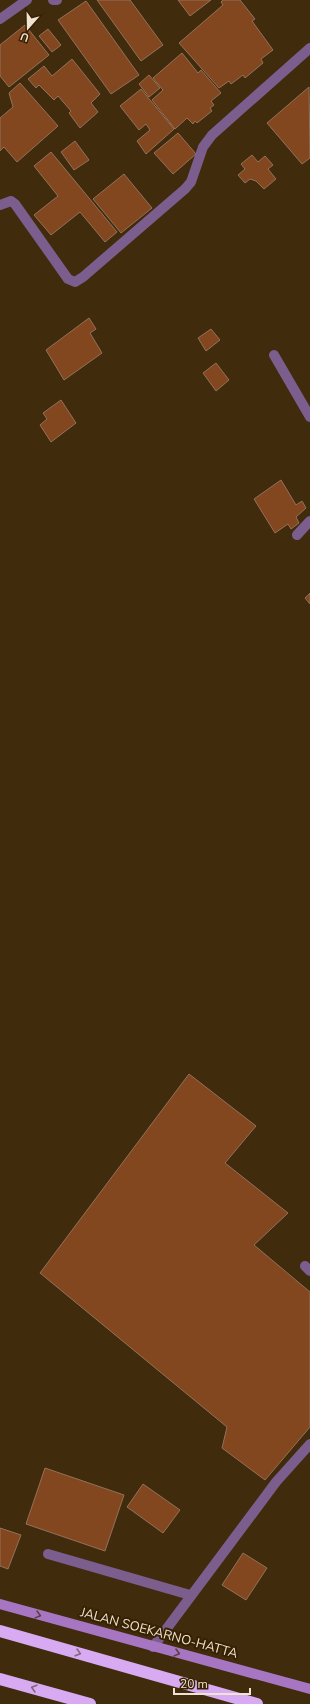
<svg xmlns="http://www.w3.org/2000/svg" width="310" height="1704" font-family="'Nunito Sans',sans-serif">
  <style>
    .building { fill: #82471e; stroke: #94715b }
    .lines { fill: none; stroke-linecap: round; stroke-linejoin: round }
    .lane { stroke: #7c5e8e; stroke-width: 10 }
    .street { stroke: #7c5e8e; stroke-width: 10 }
    .secondary { stroke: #a776c2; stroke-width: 10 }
    .highway { stroke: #d7aaf1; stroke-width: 12 }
    .oneway { stroke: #5e3f45 }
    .oneway2 { stroke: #86667a }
    .labels { text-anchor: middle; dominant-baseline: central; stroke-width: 4; stroke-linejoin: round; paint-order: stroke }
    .street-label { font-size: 13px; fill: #f1e3d2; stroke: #362102 }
  </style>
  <rect width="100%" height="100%" fill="#402b0c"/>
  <g class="building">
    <path d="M97,0H130L163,45L141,61Z"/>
    <path d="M178,0H211L190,16Z"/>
    <path d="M223,0H240L255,19L252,21L273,50L261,59L263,63L245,78L243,75L231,84L229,81L219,88L179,43L223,5L221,2Z"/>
    <path d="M86,1L139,75L111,94L58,20Z"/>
    <path d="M25,25L49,55L9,87L0,76V45Z"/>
    <path d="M48,29L61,45L52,52L39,36Z"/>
    <path d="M182,53L198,73L201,70L221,93L211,101L214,105L210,108L212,111L197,123L195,121L193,124L187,118L175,129L152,100L163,90L153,78Z"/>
    <path d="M72,59L100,94L91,103L98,112L80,128L69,113L71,111L58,96L54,100L39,85L36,88L28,79L44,66L52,76Z"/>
    <path d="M149,75L160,88L149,97L139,84Z"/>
    <path d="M20,83L58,126L17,162L4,147L0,151V118L13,107L9,93Z"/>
    <path d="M309,87L310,158L302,164L267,123Z"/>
    <path d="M141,89L174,129L146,154L137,141L150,130L146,124L139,130L120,106Z"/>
    <path d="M178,133L196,154L173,174L154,153Z"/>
    <path d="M75,141L89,160L74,170L61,152Z"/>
    <path d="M51,152L117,232L105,242L80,212L51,235L34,215L58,196L34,166Z"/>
    <path d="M252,155L258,162L265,156L273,165L268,169L276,179L264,189L256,181L250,179L245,183L238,175L245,169L241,164Z"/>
    <path d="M124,174L152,208L121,233L93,199Z"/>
    <path d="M89,318L96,329L90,333L102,353L64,380L46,350Z"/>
    <path d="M211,329L220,340L206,351L198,338Z"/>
    <path d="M216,363L229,380L216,391L203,373Z"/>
    <path d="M61,400L76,423L51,442L40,425L47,419L43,413Z"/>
    <path d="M281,480L296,505L302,501L306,508L296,517L299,523L291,529L288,524L275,533L254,499Z"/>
    <path d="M310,593V604L305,598Z"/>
    <path d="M189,1074L256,1126L225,1163L288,1213L254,1245L310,1292V1427L265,1480L222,1448L227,1427L40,1273Z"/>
    <path d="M45,1468L124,1495L105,1551L26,1524Z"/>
    <path d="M143,1484L180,1510L163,1533L127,1507Z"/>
    <path d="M0,1528L21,1535L8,1569L0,1566Z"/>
    <path d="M243,1553L267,1568L246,1600L222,1585Z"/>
  </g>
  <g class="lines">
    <g class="lane">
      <path d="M305,1266L310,1271"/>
      <path d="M48,1554L190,1595"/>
      <path d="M153,1647L276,1482L310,1444"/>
    </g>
    <g class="street">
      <path d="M53,0H57"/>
      <path d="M0,19L27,0"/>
      <path d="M0,205L11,201L15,204L68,279L75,282L83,277L185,189L191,182L203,147L212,135L310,48"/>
      <path d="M274,355L310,417"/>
      <path d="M297,535L310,521"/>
    </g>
    <path class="secondary" d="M0,1604L310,1689"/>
    <g class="highway">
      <path d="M0,1631L257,1704"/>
      <path d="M0,1679L90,1704"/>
    </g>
  </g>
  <defs><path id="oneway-chevron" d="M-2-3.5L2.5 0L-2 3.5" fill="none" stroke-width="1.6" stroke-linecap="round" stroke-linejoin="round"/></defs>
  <g class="oneway">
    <use href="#oneway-chevron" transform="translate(38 1615) rotate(15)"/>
    <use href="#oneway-chevron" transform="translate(177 1653) rotate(15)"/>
  </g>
  <g class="oneway2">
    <use href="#oneway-chevron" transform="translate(78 1653) rotate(16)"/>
    <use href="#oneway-chevron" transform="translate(34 1688) rotate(-164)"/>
  </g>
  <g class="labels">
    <g class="street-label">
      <text transform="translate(159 1633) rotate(15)">JALAN SOEKARNO-HATTA</text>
    </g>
  </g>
  <g transform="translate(28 28) rotate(200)" stroke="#362102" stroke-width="3" paint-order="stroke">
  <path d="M0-3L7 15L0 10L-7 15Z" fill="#f1e3d2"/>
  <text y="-6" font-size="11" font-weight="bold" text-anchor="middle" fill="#f1e3d2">U</text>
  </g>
  <path d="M174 1688v6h76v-6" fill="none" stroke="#f1e3d2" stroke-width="2"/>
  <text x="180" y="1688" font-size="12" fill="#f1e3d2" stroke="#362102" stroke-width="3" paint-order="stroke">20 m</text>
</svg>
